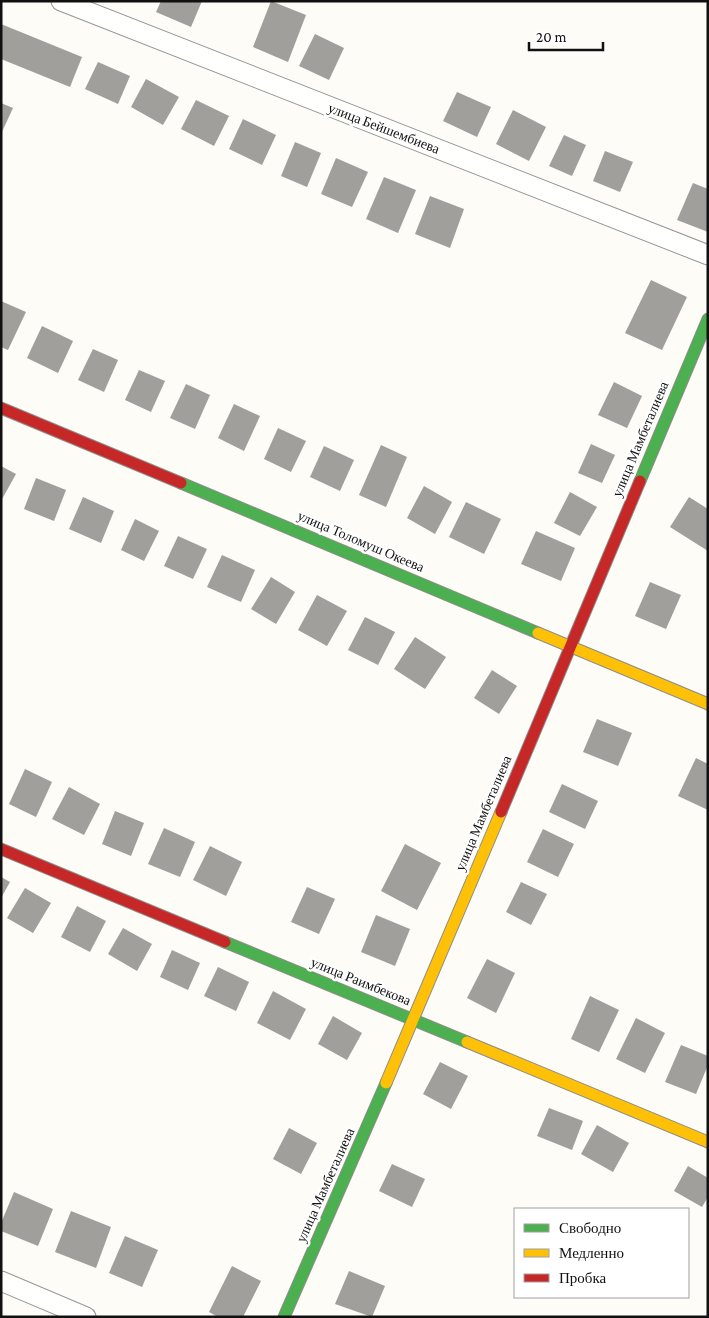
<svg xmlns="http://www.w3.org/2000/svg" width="709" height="1318" font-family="'Crimson Pro',serif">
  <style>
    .building { fill: #a19f9c }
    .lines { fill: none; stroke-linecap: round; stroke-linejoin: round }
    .street-casing { stroke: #979795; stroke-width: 21 }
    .fast-casing { stroke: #8e8d8b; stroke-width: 13 }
    .slow-casing { stroke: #8e8d8b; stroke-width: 13 }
    .jam-casing { stroke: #8e8d8b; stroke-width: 13 }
    .street { stroke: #fffffe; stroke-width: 19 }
    .fast { stroke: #4caf50; stroke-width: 11 }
    .slow { stroke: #ffc107; stroke-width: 11 }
    .jam { stroke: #c62828; stroke-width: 11 }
    .labels { text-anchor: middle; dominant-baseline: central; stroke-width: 5; stroke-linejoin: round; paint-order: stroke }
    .street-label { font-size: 14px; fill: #111; stroke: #fff }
  </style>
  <rect width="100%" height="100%" fill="#fdfcf7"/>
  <g class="building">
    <path d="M161,1H202L191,27L156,12Z"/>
    <path d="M271,1L306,15L288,62L253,47Z"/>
    <path d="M1,24L82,57L70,87L1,59Z"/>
    <path d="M315,34L344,48L329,80L299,66Z"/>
    <path d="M98,62L130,76L118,104L85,89Z"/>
    <path d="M146,79L179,97L163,125L131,107Z"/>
    <path d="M457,92L491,107L477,137L443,121Z"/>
    <path d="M196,100L229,116L214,146L181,129Z"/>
    <path d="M1,103L13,108L1,134Z"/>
    <path d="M513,110L546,127L529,161L496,144Z"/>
    <path d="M243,119L276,135L262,165L229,149Z"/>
    <path d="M564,135L586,145L572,176L549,166Z"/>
    <path d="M295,142L321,153L307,187L281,176Z"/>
    <path d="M605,151L633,162L620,192L593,181Z"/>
    <path d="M336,158L368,172L352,207L321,194Z"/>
    <path d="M384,177L416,190L398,233L366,219Z"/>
    <path d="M693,183L708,189V232L677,220Z"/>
    <path d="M430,196L464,209L450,248L415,234Z"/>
    <path d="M651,280L687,297L662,350L625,333Z"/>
    <path d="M1,301L26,312L8,350L1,347Z"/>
    <path d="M42,326L73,341L58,373L27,358Z"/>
    <path d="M93,349L118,360L104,392L78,380Z"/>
    <path d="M139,370L165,381L151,412L125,400Z"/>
    <path d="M614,382L642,396L627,428L598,415Z"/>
    <path d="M186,384L210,395L195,429L170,418Z"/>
    <path d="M234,404L260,416L244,451L218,438Z"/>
    <path d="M278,428L306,441L291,472L264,459Z"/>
    <path d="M591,444L615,455L602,483L578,473Z"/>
    <path d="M381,445L407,457L386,507L359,495Z"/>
    <path d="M324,446L354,460L340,491L310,477Z"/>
    <path d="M1,466L16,474L1,501Z"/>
    <path d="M36,478L66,490L54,521L24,509Z"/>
    <path d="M424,486L452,502L435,534L407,518Z"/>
    <path d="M570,492L597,507L580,536L554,523Z"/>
    <path d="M83,497L114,511L101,543L69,529Z"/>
    <path d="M689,497L708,509V551L670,527Z"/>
    <path d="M466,502L501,519L484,554L449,537Z"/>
    <path d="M135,519L159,531L144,561L121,550Z"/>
    <path d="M536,531L575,548L561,581L521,564Z"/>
    <path d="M178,536L207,549L193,579L164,566Z"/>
    <path d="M222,555L255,570L241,602L207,587Z"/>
    <path d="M271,577L295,592L276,624L251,609Z"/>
    <path d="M650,582L681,595L666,629L635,616Z"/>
    <path d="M317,595L347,611L327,646L298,630Z"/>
    <path d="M365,617L395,632L378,665L348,650Z"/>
    <path d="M415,637L446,657L425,689L394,669Z"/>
    <path d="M492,670L517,686L499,714L474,698Z"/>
    <path d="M597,719L632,733L618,766L583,752Z"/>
    <path d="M696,758L708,764V810L678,796Z"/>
    <path d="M25,769L52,782L36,817L9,804Z"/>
    <path d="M562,784L598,801L585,829L549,812Z"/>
    <path d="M69,787L100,804L84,835L52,819Z"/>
    <path d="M115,811L144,823L131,856L102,844Z"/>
    <path d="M164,828L195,842L180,877L148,864Z"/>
    <path d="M543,829L574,844L558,877L527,862Z"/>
    <path d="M405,844L441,863L417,910L381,891Z"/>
    <path d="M210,846L242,862L226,896L193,880Z"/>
    <path d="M1,877L10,882L1,898Z"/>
    <path d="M521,882L547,894L531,925L506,912Z"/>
    <path d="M307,887L335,899L319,934L291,922Z"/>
    <path d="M25,888L51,903L33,933L7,918Z"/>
    <path d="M77,906L106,921L90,952L61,937Z"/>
    <path d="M376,915L410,929L395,966L361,952Z"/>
    <path d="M123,928L152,944L137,971L108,954Z"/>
    <path d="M172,950L200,963L188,990L160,977Z"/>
    <path d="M487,959L515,973L496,1013L467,998Z"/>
    <path d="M218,967L249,982L236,1011L204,996Z"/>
    <path d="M273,991L306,1009L290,1040L257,1023Z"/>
    <path d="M590,996L619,1010L599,1052L571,1039Z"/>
    <path d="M333,1016L362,1033L347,1060L318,1044Z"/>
    <path d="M636,1018L665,1033L645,1073L616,1059Z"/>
    <path d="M681,1045L708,1056V1065L696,1094L665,1082Z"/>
    <path d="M440,1062L468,1076L451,1109L423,1094Z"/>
    <path d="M549,1108L583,1121L572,1150L537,1136Z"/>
    <path d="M597,1125L629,1143L613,1172L581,1154Z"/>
    <path d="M289,1128L317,1143L301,1174L273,1159Z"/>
    <path d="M392,1164L425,1179L412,1207L379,1191Z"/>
    <path d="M688,1166L708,1178V1197L702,1207L674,1191Z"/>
    <path d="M14,1192L53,1209L38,1246L1,1231V1223Z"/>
    <path d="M71,1211L111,1227L96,1268L55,1252Z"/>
    <path d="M125,1236L158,1250L142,1287L109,1273Z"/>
    <path d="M232,1266L261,1281L243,1317H218L209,1312Z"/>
    <path d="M349,1271L385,1286L372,1317L335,1304Z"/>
  </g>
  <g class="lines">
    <defs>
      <g id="street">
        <path d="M61,1L708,255"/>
        <path d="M1,1281L86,1317"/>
      </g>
      <g id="fast">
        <path d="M640,481L708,319"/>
        <path d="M181,483L538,633"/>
        <path d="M225,942L467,1042"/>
        <path d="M284,1317L386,1083"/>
      </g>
      <g id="slow">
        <path d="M538,633L708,704"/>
        <path d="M467,1042L708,1142"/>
        <path d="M386,1083L501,812"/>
      </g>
      <g id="jam">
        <path d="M1,408L181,483"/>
        <path d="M501,812L640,481"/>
        <path d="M1,849L225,942"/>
      </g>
    </defs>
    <use href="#street" class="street-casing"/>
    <use href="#fast" class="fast-casing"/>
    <use href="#slow" class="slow-casing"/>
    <use href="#jam" class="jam-casing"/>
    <use href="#street" class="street"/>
    <use href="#fast" class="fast"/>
    <use href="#slow" class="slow"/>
    <use href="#jam" class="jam"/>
  </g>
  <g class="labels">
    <g class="street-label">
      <text transform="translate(384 128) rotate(21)">улица Бейшембиева</text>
      <text transform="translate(640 439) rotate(-67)">улица Мамбеталиева</text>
      <text transform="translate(361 541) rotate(23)">улица Толомуш Океева</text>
      <text transform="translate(483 813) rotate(-67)">улица Мамбеталиева</text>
      <text transform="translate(361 981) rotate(22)">улица Раимбекова</text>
      <text transform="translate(325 1185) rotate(-66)">улица Мамбеталиева</text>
    </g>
  </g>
  <rect width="709" height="1318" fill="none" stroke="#111111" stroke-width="5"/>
  <rect x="514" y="1208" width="175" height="90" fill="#ffffff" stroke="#a0a0a0"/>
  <rect x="524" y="1224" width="25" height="8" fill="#4caf50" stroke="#a0a0a0"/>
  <text x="559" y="1233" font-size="15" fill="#111111">Свободно</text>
  <rect x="524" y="1249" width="25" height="8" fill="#ffc107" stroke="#a0a0a0"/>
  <text x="559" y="1258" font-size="15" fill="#111111">Медленно</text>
  <rect x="524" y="1274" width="25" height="8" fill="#c62828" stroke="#a0a0a0"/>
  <text x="559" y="1283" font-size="15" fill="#111111">Пробка</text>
  <path d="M529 42v8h74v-8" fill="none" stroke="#111111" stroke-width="2.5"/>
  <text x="536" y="42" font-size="15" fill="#111111" stroke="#ffffff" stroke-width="4" paint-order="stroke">20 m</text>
</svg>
